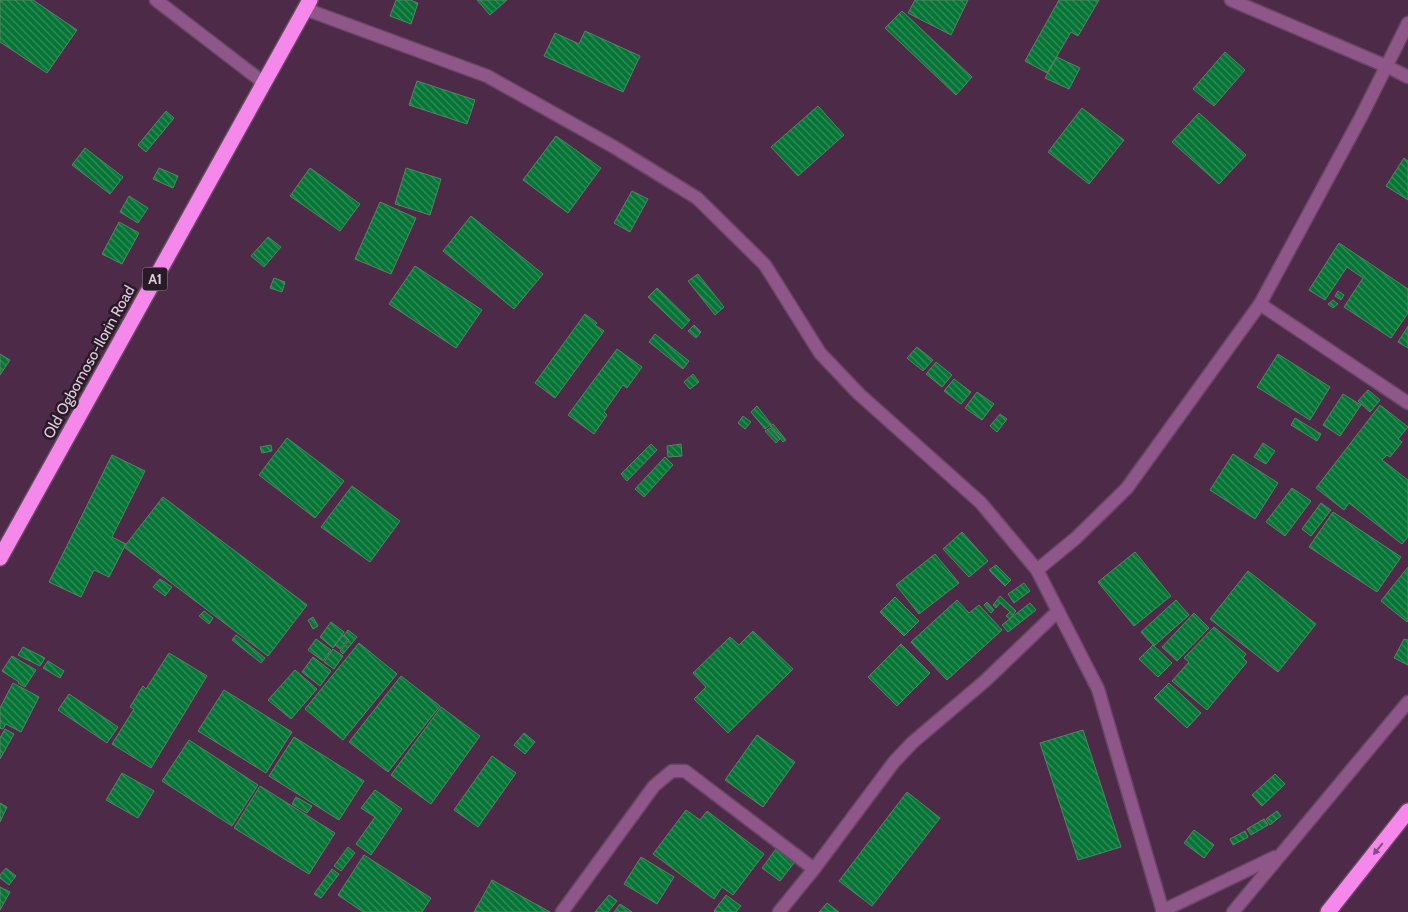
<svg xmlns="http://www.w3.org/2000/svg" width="1408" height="912" font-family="Cabin,sans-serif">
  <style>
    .building { fill: url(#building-back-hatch); stroke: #5a8363 }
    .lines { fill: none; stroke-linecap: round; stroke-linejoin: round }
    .minor-casing { stroke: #674763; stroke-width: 15 }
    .highway-casing { stroke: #674763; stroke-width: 18 }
    .minor { stroke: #8f5789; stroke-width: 12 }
    .highway { stroke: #f688eb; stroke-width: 15 }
    .oneway { fill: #854c7f }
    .labels { text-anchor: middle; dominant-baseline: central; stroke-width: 5; stroke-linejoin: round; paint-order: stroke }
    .shield { fill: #291a27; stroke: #aa96a7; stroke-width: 1 }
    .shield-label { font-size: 14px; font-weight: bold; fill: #e1cbde }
    .street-label { font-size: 15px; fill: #e1cbde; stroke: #291a27 }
  </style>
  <defs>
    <pattern id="building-back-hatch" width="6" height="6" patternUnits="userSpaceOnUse" patternTransform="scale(1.25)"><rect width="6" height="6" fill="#057536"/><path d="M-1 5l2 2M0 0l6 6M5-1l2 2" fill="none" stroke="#358d5c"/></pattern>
  </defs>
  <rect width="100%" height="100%" fill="#4c2a48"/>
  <g class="building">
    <path d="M0,0H33L77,30L47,73L0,42Z"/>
    <path d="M396,0H410L418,3L411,24L390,16Z"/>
    <path d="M477,0H507L490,15Z"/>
    <path d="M915,0H968L951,35L908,13Z"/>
    <path d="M1059,0H1099L1078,36L1071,32L1047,73L1025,61Z"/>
    <path d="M902,11L972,77L956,95L885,28Z"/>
    <path d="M585,31L640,56L623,92L544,56L555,33L579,44Z"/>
    <path d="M1225,52L1245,70L1214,106L1193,89Z"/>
    <path d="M1057,57L1080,68L1069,89L1045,78Z"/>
    <path d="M417,81L475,100L467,124L409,105Z"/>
    <path d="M818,106L844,135L798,176L771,147Z"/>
    <path d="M1082,108L1124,140L1089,184L1048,152Z"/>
    <path d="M166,111L174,118L146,152L138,145Z"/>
    <path d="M1199,113L1246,155L1219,184L1172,142Z"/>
    <path d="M556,136L601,168L568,213L523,180Z"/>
    <path d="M85,148L123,177L110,194L72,165Z"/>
    <path d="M1404,158L1408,161V200L1386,186Z"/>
    <path d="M159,168L178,176L173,188L153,179Z"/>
    <path d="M310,168L360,204L340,231L290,196Z"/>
    <path d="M406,168L441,179L430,215L395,204Z"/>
    <path d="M632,191L648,199L630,232L614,223Z"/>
    <path d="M129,196L148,208L138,223L120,212Z"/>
    <path d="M380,202L416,218L391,274L355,259Z"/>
    <path d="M471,216L543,274L514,309L443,251Z"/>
    <path d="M119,222L139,233L122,264L102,254Z"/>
    <path d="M268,237L281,247L264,267L251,256Z"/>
    <path d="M1339,243L1408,289V313L1391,338L1344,307L1363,278L1347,267L1325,300L1309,290Z"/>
    <path d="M415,266L482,310L456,348L389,304Z"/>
    <path d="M698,274L724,307L715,315L688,281Z"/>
    <path d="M274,278L285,282L282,292L270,288Z"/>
    <path d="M657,288L690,320L682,329L648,297Z"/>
    <path d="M1338,291L1344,295L1341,300L1335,296Z"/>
    <path d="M1333,300L1338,304L1333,308L1328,304Z"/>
    <path d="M585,314L597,323L595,325L604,331L555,398L535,383Z"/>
    <path d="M694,325L701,332L696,338L688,331Z"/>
    <path d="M1408,326V348L1398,342Z"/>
    <path d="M655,334L689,361L683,369L649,342Z"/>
    <path d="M917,347L933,360L923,371L907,358Z"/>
    <path d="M617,349L642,367L627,388L623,385L604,412L607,415L594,434L568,415Z"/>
    <path d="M0,354L10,360L0,375Z"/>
    <path d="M1278,354L1330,387L1310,420L1257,387Z"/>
    <path d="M936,362L952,375L942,387L926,374Z"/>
    <path d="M693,374L699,382L690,389L684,382Z"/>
    <path d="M954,379L971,392L961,404L944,391Z"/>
    <path d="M1368,390L1380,400L1370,412L1358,401Z"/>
    <path d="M977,392L994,404L982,420L965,408Z"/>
    <path d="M1343,394L1361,405L1340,436L1323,425Z"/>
    <path d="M1380,405L1408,427L1398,439L1402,442L1390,457L1387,455L1382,460L1408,480V537L1402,544L1349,503L1344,510L1316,488Z"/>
    <path d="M757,406L771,424L765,429L751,412Z"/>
    <path d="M1000,414L1007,419L997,432L990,426Z"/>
    <path d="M743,416L751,422L745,429L738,423Z"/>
    <path d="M1295,418L1321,434L1317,441L1291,425Z"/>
    <path d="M773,424L786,440L783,442L770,426Z"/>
    <path d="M770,428L780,439L776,443L765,431Z"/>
    <path d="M287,438L344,481L315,518L259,475Z"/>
    <path d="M1263,443L1275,451L1266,464L1254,457Z"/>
    <path d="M651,444L657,450L627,481L621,474Z"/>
    <path d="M681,444L682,456L668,457L667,446Z"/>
    <path d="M271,445L272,451L262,453L260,447Z"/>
    <path d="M1233,454L1278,483L1255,519L1210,490Z"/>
    <path d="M112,455L145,471L112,537L126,544L109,577L94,570L81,597L49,582Z"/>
    <path d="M665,457L673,465L644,497L635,489Z"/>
    <path d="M352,486L400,521L370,562L321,527Z"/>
    <path d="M1292,488L1311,501L1285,536L1266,522Z"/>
    <path d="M163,497L307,605L268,656L124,547Z"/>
    <path d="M1321,503L1331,510L1311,536L1302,529Z"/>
    <path d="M1333,512L1401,557L1377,592L1309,547Z"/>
    <path d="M962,532L988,561L969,577L943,549Z"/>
    <path d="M1135,552L1171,596L1134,626L1098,582Z"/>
    <path d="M935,554L959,583L919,614L896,585Z"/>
    <path d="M996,565L1011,580L1005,586L989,570Z"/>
    <path d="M1408,567V621L1407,622L1381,601Z"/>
    <path d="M1248,571L1316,624L1278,672L1210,619Z"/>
    <path d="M160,579L172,587L165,596L153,587Z"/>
    <path d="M1024,583L1030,591L1014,603L1008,594Z"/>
    <path d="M1000,596L1016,611L1010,619L1006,616L1010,612L1000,603L996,608L993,605Z"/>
    <path d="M895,597L919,621L904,636L880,612Z"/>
    <path d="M957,600L969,613L979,605L1002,630L947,680L911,642Z"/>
    <path d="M1176,600L1189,615L1154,646L1141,632Z"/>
    <path d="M987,602L994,610L991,613L984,605Z"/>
    <path d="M1030,603L1036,610L1008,632L1002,625Z"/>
    <path d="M204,611L213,618L209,624L199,616Z"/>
    <path d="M1194,613L1209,628L1177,661L1162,647Z"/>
    <path d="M313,617L318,626L313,629L308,620Z"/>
    <path d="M331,622L344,632L333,648L320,637Z"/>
    <path d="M1214,627L1246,654L1243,658L1247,662L1207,710L1172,681L1189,662L1184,658Z"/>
    <path d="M348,630L357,637L343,654L340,651L349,640L344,635Z"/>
    <path d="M753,631L793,669L728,733L694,699L706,687L693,673L730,637L739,645Z"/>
    <path d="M236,635L265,658L261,663L232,640Z"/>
    <path d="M343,635L348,639L340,649L335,645Z"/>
    <path d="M316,639L331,650L323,661L308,650Z"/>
    <path d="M1404,639L1408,640V665L1394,658Z"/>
    <path d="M359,643L397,674L343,740L305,709Z"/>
    <path d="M901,644L930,673L897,706L868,677Z"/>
    <path d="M1153,645L1172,663L1158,677L1139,659Z"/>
    <path d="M23,647L45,658L40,666L18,655Z"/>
    <path d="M333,649L343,656L334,669L324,662Z"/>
    <path d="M169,653L207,676L151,768L112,744L134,709L130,707L143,686L146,689Z"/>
    <path d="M12,656L36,670L25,687L18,683L19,682L2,671Z"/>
    <path d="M313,657L331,671L320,686L302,672Z"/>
    <path d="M48,661L64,671L60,678L43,668Z"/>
    <path d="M295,670L317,689L291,719L268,700Z"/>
    <path d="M401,676L440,706L388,772L349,742Z"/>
    <path d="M13,683L39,697L21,732L6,724L3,729L0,728V708Z"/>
    <path d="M1169,683L1201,713L1187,728L1154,698Z"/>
    <path d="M224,690L292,732L266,773L198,731Z"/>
    <path d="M69,694L118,727L107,743L58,710Z"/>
    <path d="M441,707L480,736L431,804L391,775Z"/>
    <path d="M5,729L14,734L0,759V738Z"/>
    <path d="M1083,730L1121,847L1078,860L1040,743Z"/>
    <path d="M524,733L535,742L525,754L514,745Z"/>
    <path d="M757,735L795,762L763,807L725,780Z"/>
    <path d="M294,737L364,781L339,820L269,776Z"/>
    <path d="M189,740L258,785L232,826L162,781Z"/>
    <path d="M492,756L516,773L478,827L454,810Z"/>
    <path d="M122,773L154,791L138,818L106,800Z"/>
    <path d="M1275,774L1285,784L1262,806L1252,795Z"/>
    <path d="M260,786L335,833L309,874L234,828Z"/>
    <path d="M375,790L402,809L371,855L356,844L375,817L361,808Z"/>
    <path d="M907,792L940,818L872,906L839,881Z"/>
    <path d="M296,797L312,806L307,813L292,804Z"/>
    <path d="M0,803L7,807L0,822Z"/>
    <path d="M686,810L700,820L707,811L764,854L733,895L722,887L714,899L653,854Z"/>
    <path d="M1277,811L1281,816L1270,825L1266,819Z"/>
    <path d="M1264,819L1268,825L1251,835L1247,829Z"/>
    <path d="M1194,830L1214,845L1204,858L1184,843Z"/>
    <path d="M1245,831L1248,837L1233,845L1230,839Z"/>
    <path d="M348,847L355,853L341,871L334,866Z"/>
    <path d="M776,849L794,863L780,881L762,868Z"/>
    <path d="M364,855L431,898L422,912H363L338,895Z"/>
    <path d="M641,857L674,877L657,904L624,884Z"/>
    <path d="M6,868L16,876L9,885L0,878V875Z"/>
    <path d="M332,869L339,874L321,898L314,894Z"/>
    <path d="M492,880L550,912H474Z"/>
    <path d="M0,887L10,892L0,910Z"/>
    <path d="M609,895L617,901L608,912H595Z"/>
    <path d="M726,895L741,906L736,912H715L714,911Z"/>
    <path d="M827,903L839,912H819Z"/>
    <path d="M620,904L632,912H614Z"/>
  </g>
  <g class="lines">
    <defs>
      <g id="minor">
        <path d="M156,0L264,83"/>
        <path d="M1231,0L1386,66L1408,77"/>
        <path d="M305,9L487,76L614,147L697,198L765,265L820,353L859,394L981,503L1037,570L1098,689L1163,912"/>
        <path d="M1260,304L1408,403"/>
        <path d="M1037,570L1076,538L1127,488L1260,304L1361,117L1408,23"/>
        <path d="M1162,911L1275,857"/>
        <path d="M562,912L654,786L672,771H685L814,869"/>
        <path d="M779,912L814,869L894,762L913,742L985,681L1058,611"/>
        <path d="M1233,912L1408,702"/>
      </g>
      <g id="highway">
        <path d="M0,558L310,0"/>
        <path d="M1328,912L1408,811"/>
      </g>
    </defs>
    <use href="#minor" class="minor-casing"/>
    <use href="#highway" class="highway-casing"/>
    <use href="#minor" class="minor"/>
    <use href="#highway" class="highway"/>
  </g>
  <defs><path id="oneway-solid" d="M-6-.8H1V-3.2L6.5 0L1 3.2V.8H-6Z" transform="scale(1.25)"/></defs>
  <use class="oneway" href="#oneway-solid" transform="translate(1378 849) rotate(129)"/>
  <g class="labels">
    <rect class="shield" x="142.5" y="267.5" width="25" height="23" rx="4"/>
    <g class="shield-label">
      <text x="155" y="279">A1</text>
    </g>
    <g class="street-label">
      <text transform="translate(89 362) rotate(-61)">Old Ogbomoso-Ilorin Road</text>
    </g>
  </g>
</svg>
